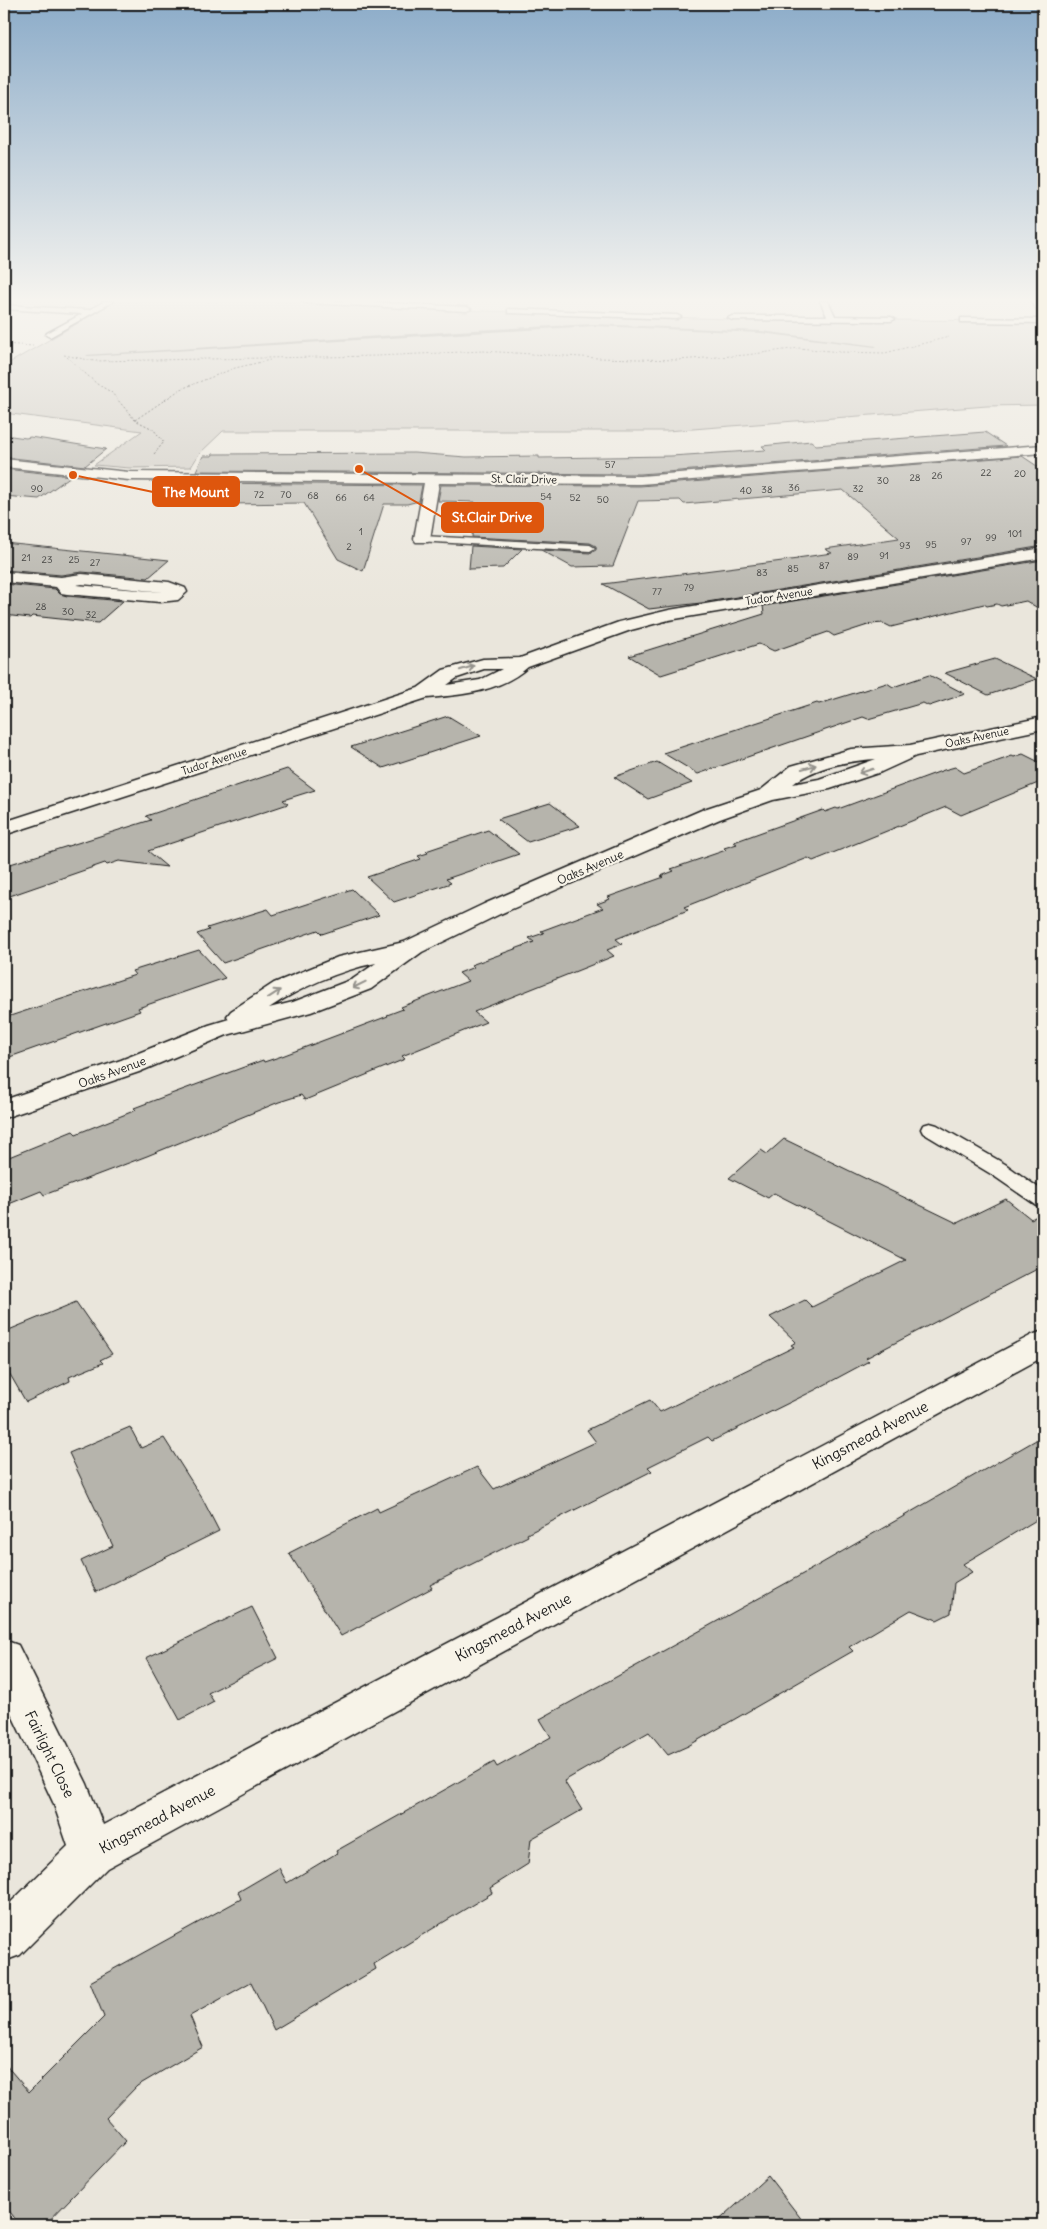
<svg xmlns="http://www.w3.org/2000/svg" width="1047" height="2229" font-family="Delius,sans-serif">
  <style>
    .green { fill: #ccc8c0; stroke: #74726e }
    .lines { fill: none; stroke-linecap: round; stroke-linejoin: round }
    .stream { fill: #6d6c68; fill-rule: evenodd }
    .building { fill: #b6b4ac; stroke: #1c1c1c }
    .lane-casing { stroke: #1c1c1c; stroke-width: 3 }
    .street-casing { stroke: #1c1c1c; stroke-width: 3 }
    .path { stroke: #1c1c1c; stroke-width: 1; stroke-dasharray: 2 2; stroke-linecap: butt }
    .lane { fill: #f7f3e8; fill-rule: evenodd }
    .street { fill: #f7f3e8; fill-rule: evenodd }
    .oneway { stroke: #94928c }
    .labels { text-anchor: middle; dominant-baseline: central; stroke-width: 4.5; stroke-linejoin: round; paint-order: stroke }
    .number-label { font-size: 10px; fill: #424240 }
    .far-street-label { font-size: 11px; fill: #1c1c1c; stroke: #f7f3e8 }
    .street-label { font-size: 12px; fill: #1c1c1c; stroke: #f7f3e8 }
    .near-street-label { font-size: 15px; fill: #1c1c1c; stroke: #f7f3e8 }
    .leader { fill: none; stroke: #de560d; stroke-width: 2 }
    .callout-dot { fill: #de560d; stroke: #f7f3e8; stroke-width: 2 }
    .callout { fill: #de560d; stroke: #de560d; stroke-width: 2 }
    .callout-label { font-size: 14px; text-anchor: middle; font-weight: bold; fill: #fff }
  </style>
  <rect width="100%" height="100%" fill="#eae6dc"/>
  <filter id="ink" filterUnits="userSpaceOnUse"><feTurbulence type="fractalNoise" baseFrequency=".02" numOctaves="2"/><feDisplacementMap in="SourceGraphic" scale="10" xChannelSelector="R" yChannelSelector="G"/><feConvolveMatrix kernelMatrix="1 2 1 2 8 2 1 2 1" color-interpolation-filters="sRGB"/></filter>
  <g filter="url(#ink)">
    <path class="green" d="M116,301H279L425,309L728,319L1043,321V405L987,406L667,431H223L199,454L191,467L129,468L94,465L142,431L4,413V366Z"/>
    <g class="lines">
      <path class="stream" d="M594,324L761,331L877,346L875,347L761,333L594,326L88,356L86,355L474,330Z"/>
    </g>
    <g class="building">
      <path d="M985,432L1006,446L640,474L196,471L203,456H212L213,454L414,453L466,457L539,456V458L671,456L766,450L762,446L811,441L816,445Z"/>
      <path d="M4,435L26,438L30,437L106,449L85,466L4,457Z"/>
      <path d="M1022,456L1043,470V546L701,603L649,609L603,584L798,559L797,558L832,553L825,549L899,538L843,490L684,504L680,500L638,501L613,566L572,567L541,550L590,553L596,550V546L590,543L472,537L475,502L438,501L441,485L640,486Z"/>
      <path d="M4,469L71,476L39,499L4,496Z"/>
      <path d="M191,483L422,485L419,501L407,504H384L363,571L338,559L304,503L225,504L190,486Z"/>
      <path d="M4,543L131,556L169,560L148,578L82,572L61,575L4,570Z"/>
      <path d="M471,546L522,549L503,568L469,569Z"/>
      <path d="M1043,560V611L1026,601L1001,606L997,604L987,606L984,604L891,627L883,623L871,624L834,636L828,632L774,651L759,644L661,675L629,656L764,614L763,606Z"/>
      <path d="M4,584L55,589L60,594L67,596L123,601L98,623L32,616L30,618L4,615Z"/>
      <path d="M995,659L1037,679L988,695L945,673Z"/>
      <path d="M929,675L965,694L929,706L923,703L868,719L863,717L698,774L663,753L817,703L819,704L887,683L893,687Z"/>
      <path d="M448,716L481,736L383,768L351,747Z"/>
      <path d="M1023,754L1043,764V781L961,815L946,807L813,861L808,858L684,907L688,910L616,939L622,944L607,950L614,956L474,1012L486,1022L402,1056L405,1059L305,1100L301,1095L279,1102L147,1156L44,1195L41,1191L4,1206V1159L73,1131L76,1134L136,1110L134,1108L171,1094L263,1060L264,1062L282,1056L388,1016L387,1015L403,1009L401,1007L468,981L459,973L474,967L471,965L534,942L529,938L544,933L541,931L603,908L597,904L610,899L608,897L664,877L661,876L674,871L671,869L726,850L724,848L737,844L734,842L823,810L825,812L836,808L838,809L944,770L955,767L964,773L1012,756L1014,757Z"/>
      <path d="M657,762L692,783L648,799L614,777Z"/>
      <path d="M287,769L315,790L283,800L288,804L148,851L167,867L119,861L107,865L105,863L4,898V866L151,820L146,816Z"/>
      <path d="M550,803L580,826L528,842L498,819Z"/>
      <path d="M488,830L519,854L446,879L451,883L394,902L367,877L421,859L418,856L428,853L426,851Z"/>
      <path d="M352,889L379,915L322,934L318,930L223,963L197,934L209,930L207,928L268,909L273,915Z"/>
      <path d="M199,950L225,978L138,1008L140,1011L4,1059V1018L135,975L132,971Z"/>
      <path d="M784,1139L957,1223L1006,1199L1031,1219L1043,1213V1266L866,1358L869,1361L815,1390L712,1441L708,1437L648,1467L652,1471L527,1534L528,1536L430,1585L432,1588L341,1636L289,1553L377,1508L379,1512L477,1467L494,1489L596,1442L587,1430L650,1400L660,1412L794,1347L791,1345L796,1342L770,1317L805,1300L812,1307L906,1260L774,1193L768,1198L729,1178L761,1150L767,1154Z"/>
      <path d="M76,1302L112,1354L100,1360L103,1363L69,1377L70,1381L26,1402L4,1364V1332Z"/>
      <path d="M130,1427L141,1448L164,1438L202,1498L219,1531L96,1592L81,1561L113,1546L69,1453Z"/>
      <path d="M1043,1436V1516L963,1564L972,1572L954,1583L951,1613L937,1620L911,1610L849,1647L853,1651L688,1746L668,1755L649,1732L564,1781L582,1810L531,1839L528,1864L490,1888L492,1893L374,1964L376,1969L274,2030L251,1982L190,2016L203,2047L137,2086L106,2118L126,2141L45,2225H20L4,2204V2063L29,2092L104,2017L90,1982L241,1899L238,1892L279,1868L287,1883L337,1853L336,1851L494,1762L497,1767L551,1737L540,1719L810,1570Z"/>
      <path d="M252,1607L278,1658L208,1693L214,1702L180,1720L146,1658Z"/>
      <path d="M768,2176L806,2225H714Z"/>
    </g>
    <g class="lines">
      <defs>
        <g id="lane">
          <path d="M105,301H114L50,337L46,335L47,333L82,314L4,309V305L89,310Z"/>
          <path d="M302,301H349L467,307L471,309L467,311L306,303Z"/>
          <path d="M820,301H828L835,316L891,317L895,319L891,321L732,320L728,318L732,316H827Z"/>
          <path d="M1030,301H1038L1043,307V313H1040Z"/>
          <path d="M508,309L677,315L681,317L677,319L511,313H508Z"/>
          <path d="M961,318L1043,319V323L964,322H961Z"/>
          <path d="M422,536L590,545L595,548L590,551L418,541L417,539Z"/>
          <path d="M930,1123L937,1125L1005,1164L1043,1191V1207L1036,1205L991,1174L923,1133L921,1129L923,1125Z"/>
        </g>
        <g id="street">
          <path d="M4,301H11L4,305Z"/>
          <path d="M1043,445V453L640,484L439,483L430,539L428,542H416L414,539L424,483L129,480L4,467V459L129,472L640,476Z"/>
          <path d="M1043,548V558L669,620L631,630L528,667C500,692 463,695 427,698L4,835V822L418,688L443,670L483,659L520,658L619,622L669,610ZM484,669H502L480,680L447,685L457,678Z"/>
          <path d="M4,572L61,577L82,574L169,582L185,588L187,592L178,600L160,602L67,594L61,593L56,587L4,582ZM82,584L164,592L76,585Z"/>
          <path d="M1043,717V729L916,756L881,772L830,789L773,800L720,819L500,914L422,952L371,989L311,1012L227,1035L139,1072L4,1118V1100L121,1060L209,1025L229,1019L227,1016L231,1011L274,983L338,957L404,942L484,904L704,809L761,790L791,766L851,749L910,745ZM876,759L819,779L793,784C816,766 848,761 876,759ZM376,963L353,979L293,1002L269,1008C301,987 338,971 376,963Z"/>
          <path d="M1043,1331V1357L107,1868L20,1955L4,1961V1909L68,1846L53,1802L4,1698V1640L18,1645L87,1784L103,1825L1032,1335Z"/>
        </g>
      </defs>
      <use href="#lane" class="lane-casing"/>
      <use href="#street" class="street-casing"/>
      <g class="path">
        <path d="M4,344L33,346"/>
        <path d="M64,355L94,361L377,356L483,351L598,358L678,360L746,355L799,348L840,352L885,353L949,337"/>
        <path d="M67,357L97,384L111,392L135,420L153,429L164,442L154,454"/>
        <path d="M135,420L181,389L235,368L270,360"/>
      </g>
      <use href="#lane" class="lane"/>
      <use href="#street" class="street"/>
    </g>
    <defs><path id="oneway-shaft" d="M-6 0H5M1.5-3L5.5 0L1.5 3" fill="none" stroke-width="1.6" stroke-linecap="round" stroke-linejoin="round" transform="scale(1.25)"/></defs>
    <g class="oneway">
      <use href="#oneway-shaft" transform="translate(467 668) rotate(-17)"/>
      <use href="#oneway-shaft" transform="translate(809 767) rotate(-15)"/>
      <use href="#oneway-shaft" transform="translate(866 771) rotate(162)"/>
      <use href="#oneway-shaft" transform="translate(359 985) rotate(154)"/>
      <use href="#oneway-shaft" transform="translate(274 994) rotate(-33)"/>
    </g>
  </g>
  <linearGradient id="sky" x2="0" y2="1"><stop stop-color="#8cacc9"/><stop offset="0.49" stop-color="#f6f4ef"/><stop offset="1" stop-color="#f6f4ef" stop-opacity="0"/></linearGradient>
  <rect width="1047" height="613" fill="url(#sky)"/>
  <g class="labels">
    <g class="number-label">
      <text x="610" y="464">57</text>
      <text x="986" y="472">22</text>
      <text x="1020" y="473">20</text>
      <text x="937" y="475">26</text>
      <text x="915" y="477">28</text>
      <text x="883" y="480">30</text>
      <text x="794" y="487">36</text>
      <text x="37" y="488">90</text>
      <text x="858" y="488">32</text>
      <text x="767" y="489">38</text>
      <text x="746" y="490">40</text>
      <text x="259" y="494">72</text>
      <text x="286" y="494">70</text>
      <text x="313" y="495">68</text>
      <text x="546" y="496">54</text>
      <text x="341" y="497">66</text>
      <text x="369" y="497">64</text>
      <text x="575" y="497">52</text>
      <text x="603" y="499">50</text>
      <text x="361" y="531">1</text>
      <text x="1015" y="533">101</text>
      <text x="991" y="537">99</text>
      <text x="966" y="541">97</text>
      <text x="931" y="544">95</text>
      <text x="905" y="545">93</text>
      <text x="349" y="546">2</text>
      <text x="884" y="555">91</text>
      <text x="853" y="556">89</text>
      <text x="26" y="557">21</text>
      <text x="47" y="559">23</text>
      <text x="74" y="559">25</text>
      <text x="95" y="562">27</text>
      <text x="824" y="565">87</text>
      <text x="793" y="568">85</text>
      <text x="762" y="572">83</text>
      <text x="689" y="587">79</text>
      <text x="657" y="591">77</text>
      <text x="41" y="606">28</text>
      <text x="68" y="611">30</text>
      <text x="91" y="614">32</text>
    </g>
    <g class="far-street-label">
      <text transform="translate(524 479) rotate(1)">St. Clair Drive</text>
      <text transform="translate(779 596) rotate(-9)">Tudor Avenue</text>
      <text transform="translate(977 737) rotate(-12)">Oaks Avenue</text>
      <text transform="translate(214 761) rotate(-18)">Tudor Avenue</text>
    </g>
    <g class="street-label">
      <text transform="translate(590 867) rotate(-23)">Oaks Avenue</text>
      <text transform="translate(112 1072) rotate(-20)">Oaks Avenue</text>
    </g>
    <g class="near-street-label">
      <text transform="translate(870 1435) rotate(-28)">Kingsmead Avenue</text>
      <text transform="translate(513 1627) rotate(-28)">Kingsmead Avenue</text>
      <text transform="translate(50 1754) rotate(64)">Fairlight Close</text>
      <text transform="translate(157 1819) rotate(-28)">Kingsmead Avenue</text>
    </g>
  </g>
  <path class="leader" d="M73 475L153 492M359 469L442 517"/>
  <g class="callout-dot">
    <circle cx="73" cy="475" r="5"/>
    <circle cx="359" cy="469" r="5"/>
  </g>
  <g class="callout">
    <rect x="153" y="477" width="86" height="29" rx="5"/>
    <rect x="442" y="503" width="101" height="29" rx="5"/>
  </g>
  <g class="callout-label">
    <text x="196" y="497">The Mount</text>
    <text x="492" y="522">St.Clair Drive</text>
  </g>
  <rect width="1047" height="2229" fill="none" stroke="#f7f3e8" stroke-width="20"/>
  <rect x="10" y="10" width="1027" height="2209" fill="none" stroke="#1c1c1c" stroke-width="2" filter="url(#ink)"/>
</svg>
